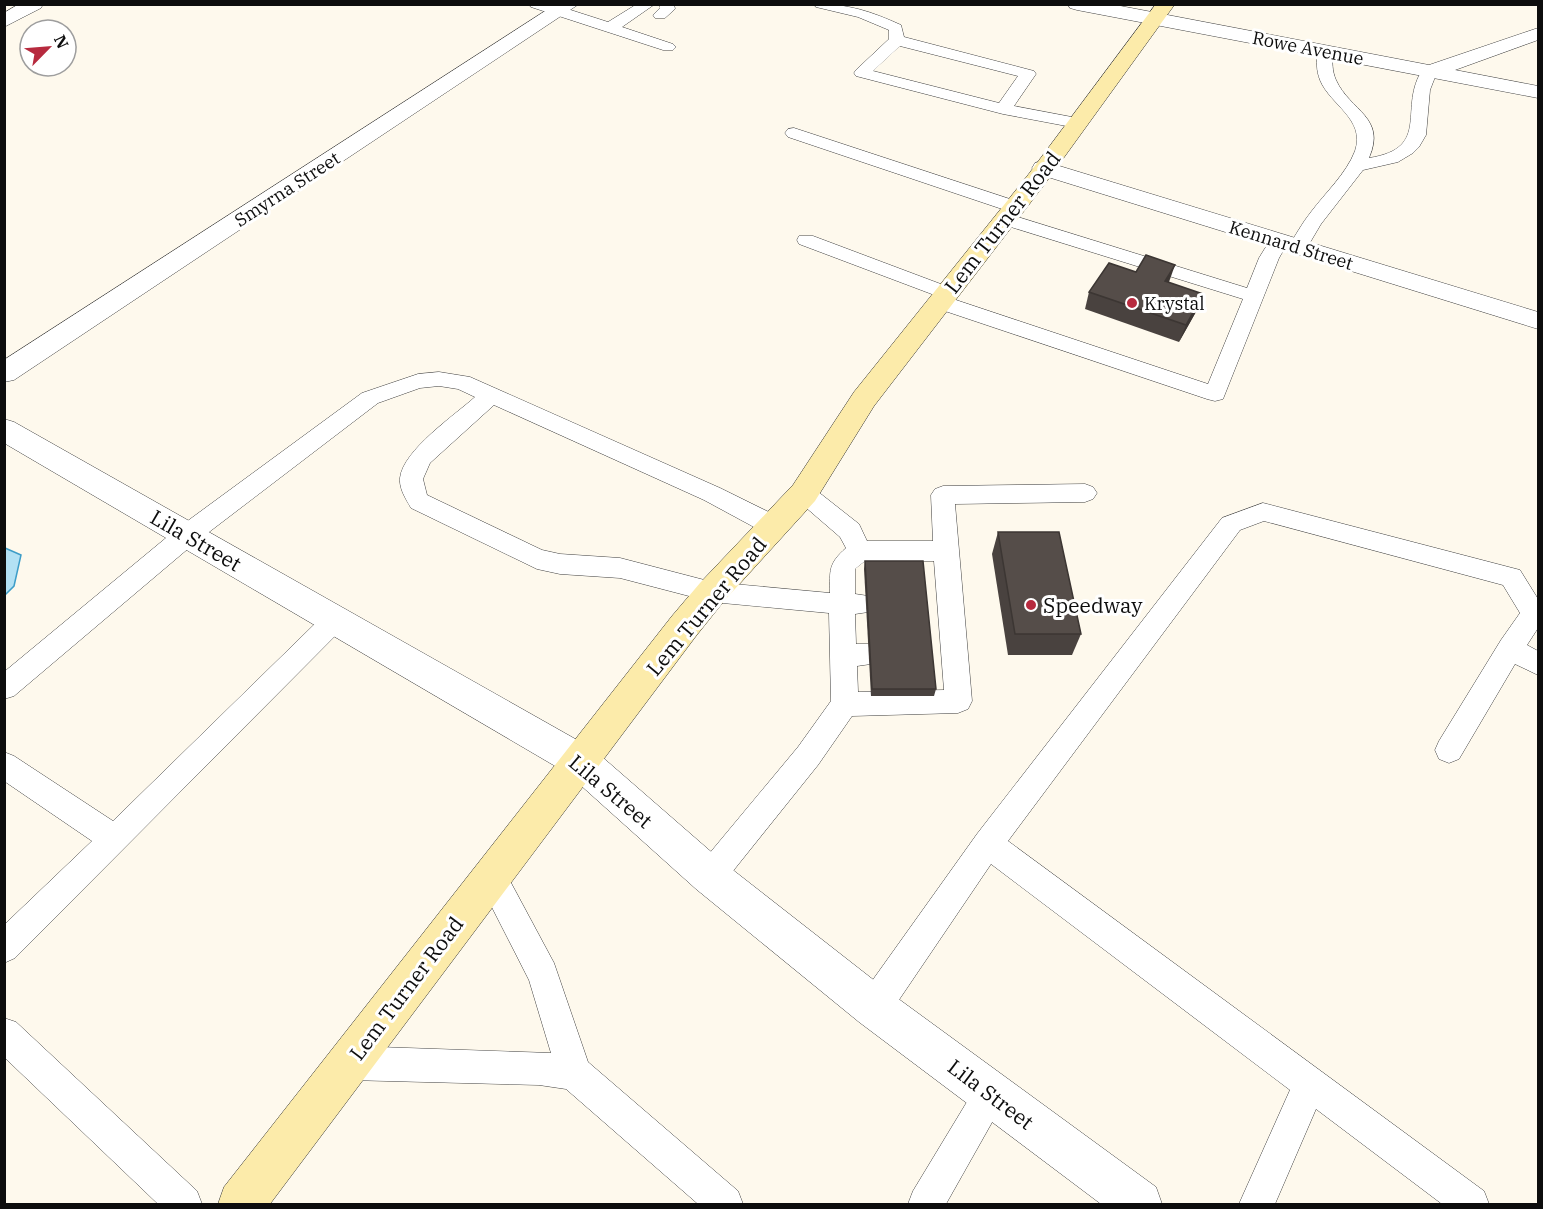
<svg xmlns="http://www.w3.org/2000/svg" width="1543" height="1209" font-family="'IBM Plex Serif',serif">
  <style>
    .water { fill: #b3e1f4; stroke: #3d9dc8; stroke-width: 1.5 }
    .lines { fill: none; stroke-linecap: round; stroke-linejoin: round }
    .lane-casing { stroke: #404040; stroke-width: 1 }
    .street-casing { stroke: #404040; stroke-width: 1 }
    .secondary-casing { stroke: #2f2f2f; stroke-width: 1 }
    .lane { fill: #fff; fill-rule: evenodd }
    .street { fill: #fff; fill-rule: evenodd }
    .secondary { fill: #fcebaa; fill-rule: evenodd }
    .wall { fill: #49423f }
    .shaded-wall { fill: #3c3633 }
    .building { fill: #554d49; stroke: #3c3633; stroke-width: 1.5 }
    .poi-dot { fill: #b72a3e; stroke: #fff; stroke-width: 2 }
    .labels { text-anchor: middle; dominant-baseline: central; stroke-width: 6; stroke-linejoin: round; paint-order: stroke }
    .far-street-label { font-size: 18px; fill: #0d0d0d; stroke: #fff }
    .far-poi-label { font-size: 18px; fill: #0d0d0d; stroke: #fff; text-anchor: start }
    .street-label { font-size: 21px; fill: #0d0d0d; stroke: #fff }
    .poi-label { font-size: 21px; fill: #0d0d0d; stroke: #fff; text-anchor: start }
  </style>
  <rect width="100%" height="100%" fill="#fef9ed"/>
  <path class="water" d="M5,548L21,555L14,586L5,595Z"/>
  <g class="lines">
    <defs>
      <g id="lane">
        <path d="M529,4H552L608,22L637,4H655L622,27L673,44L676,47L673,50H663L531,7Z"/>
        <path d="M660,4H674L675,9L665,18H655L653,15L660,8Z"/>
        <path d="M814,4C849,4 870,11 901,25L904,37L1034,71L1036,74L1014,106L1077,118L1083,119L1085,123L1083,127L1077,128L1003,114L856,76L854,73L856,70L889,39V30L858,17L816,7ZM900,46L1018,76L999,103L873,71Z"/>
        <path d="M1325,47L1333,52C1332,62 1332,71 1336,80C1350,111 1387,117 1369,158C1433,148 1397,107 1423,69H1435L1437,72L1430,90L1426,135L1419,147L1413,153L1398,162L1363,170L1321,224L1305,251H1291L1288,247C1296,235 1302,223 1311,212C1326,192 1346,174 1355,151C1366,119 1330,105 1320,80C1316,70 1317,62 1317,52Z"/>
        <path d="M794,128L1022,203L1024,207L1022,211H1008L788,137L785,133L788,129Z"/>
        <path d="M1005,213L1247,288L1259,258L1272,237H1286L1289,241L1279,258L1223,399L1215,401L1207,399L933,307L930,302L937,296L799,244L797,240L799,236H813L954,289L957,293L950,298L1208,384L1243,299L998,223L996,219L998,215Z"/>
        <path d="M439,372L470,377L720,488L783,519L786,526L783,533L774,535L765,533L704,500L494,405L430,463L423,479L427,495L542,550L560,554L620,558L712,582L830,593C830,570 828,564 846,548L840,537L796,499L792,493L796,487L804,484L812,487L859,524L867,541H933L931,495L935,489L943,486L1085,484L1093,487L1097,493L1093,499L1085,502L955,504L972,701L968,709L958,713L852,716L818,765L721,886L710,891L699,886L695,876L699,866L798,747L831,701L829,613L712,602L620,578L560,574L537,569L411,508C406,499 399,489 400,478C403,450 455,415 475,397L458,389L439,386L420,388L378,403L196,542L14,696L4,699V672L178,528L362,393L418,374ZM865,561H934L944,690L858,692L857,666L878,663L882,655L878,647L869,644H856L855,614L875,611L879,604L875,597L855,594V569Z"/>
        <path d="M1263,503L1520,570L1538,599V628L1527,645L1538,651V675L1515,664L1459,759L1449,763L1439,759L1435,750L1439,741L1501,640L1520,613L1503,585L1264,521L1240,530L1008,841L1484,1191L1489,1204H1442L1316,1109L1275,1204H1239L1290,1090L991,864L886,1019L874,1023L862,1019L858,1007L862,995L977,834L1222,518Z"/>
        <path d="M335,609L344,613L348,620L344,627L15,958L4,963V925L92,841L4,781V752L14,756L113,821L326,613Z"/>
        <path d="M491,861L502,866L554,963L588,1062L738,1191L743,1204H698L566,1089L539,1085L349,1080L337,1075L332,1063L337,1051L349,1046L551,1053L529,980L476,876L480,866Z"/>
        <path d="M4,1018L16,1022L197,1191L202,1204H158L4,1057Z"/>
        <path d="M991,1077L1003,1082L1008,1094L946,1204H908L913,1191L979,1082Z"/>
      </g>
      <g id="street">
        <path d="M19,4H43L41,8L4,27V13Z"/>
        <path d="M556,4H579L14,380L4,382V360Z"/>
        <path d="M1068,4H1110L1429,65L1538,28V40L1455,70L1538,86V98L1077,10L1070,8Z"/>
        <path d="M1043,161L1538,312V329L1035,173L1032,168L1035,163Z"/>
        <path d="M4,419L14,422L593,749L724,863L889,992L1156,1187L1162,1204H1101L859,1022L696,889L567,773L4,443Z"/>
      </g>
      <path id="secondary" d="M1156,4H1175L1044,185L874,406L815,501L724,601L696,636L270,1204H218L224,1187L672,616L700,583L793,485L854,392L1028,175Z"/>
    </defs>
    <use href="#lane" class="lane-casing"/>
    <use href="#street" class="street-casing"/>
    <use href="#secondary" class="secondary-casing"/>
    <use href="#lane" class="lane"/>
    <use href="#street" class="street"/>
    <use href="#secondary" class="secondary"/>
  </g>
  <g class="wall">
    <path d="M1168,283L1197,310L1179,342L1085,309L1089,292Z"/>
    <path d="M998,532L1081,634L1072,655H1008L992,554Z"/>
    <path d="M865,561L936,689L934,696H871L864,569Z"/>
  </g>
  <g class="shaded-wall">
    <path d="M1175,265L1169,282L1159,298L1165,281Z"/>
    <path d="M1203,294L1197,310L1179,342L1186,325Z"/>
  </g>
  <g class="building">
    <path d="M1146,255L1175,265L1165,281L1203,294L1186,325L1089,292L1109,263L1136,272Z"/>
    <path d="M998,532H1059L1081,634H1015Z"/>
    <path d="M865,561H923L936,689H872Z"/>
  </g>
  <g class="poi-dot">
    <circle cx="1132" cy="303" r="6"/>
    <circle cx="1031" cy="605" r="6"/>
  </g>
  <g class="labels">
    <g class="far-street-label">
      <text transform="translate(1308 48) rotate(11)">Rowe Avenue</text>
      <text transform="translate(287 189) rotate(-33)">Smyrna Street</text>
      <text transform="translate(1291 245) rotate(17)">Kennard Street</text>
    </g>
    <g class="far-poi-label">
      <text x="1144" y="303">Krystal</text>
    </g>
    <g class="street-label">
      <text transform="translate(1002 222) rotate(-52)">Lem Turner Road</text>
      <text transform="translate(196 540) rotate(30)">Lila Street</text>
      <text transform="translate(706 606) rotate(-50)">Lem Turner Road</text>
      <text transform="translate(611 791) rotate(40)">Lila Street</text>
      <text transform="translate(406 988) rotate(-53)">Lem Turner Road</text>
      <text transform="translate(991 1094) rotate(37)">Lila Street</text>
    </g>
    <g class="poi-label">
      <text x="1043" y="605">Speedway</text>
    </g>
  </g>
  <rect width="1543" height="1209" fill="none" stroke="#0d0d0d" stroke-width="12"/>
  <g transform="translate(48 48) rotate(65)"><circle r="28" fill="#ffffff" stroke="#9e9e9e" stroke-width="1.5"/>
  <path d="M0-4.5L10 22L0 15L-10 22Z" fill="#b72a3e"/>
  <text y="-9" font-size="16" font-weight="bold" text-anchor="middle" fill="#0d0d0d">N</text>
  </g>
</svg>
